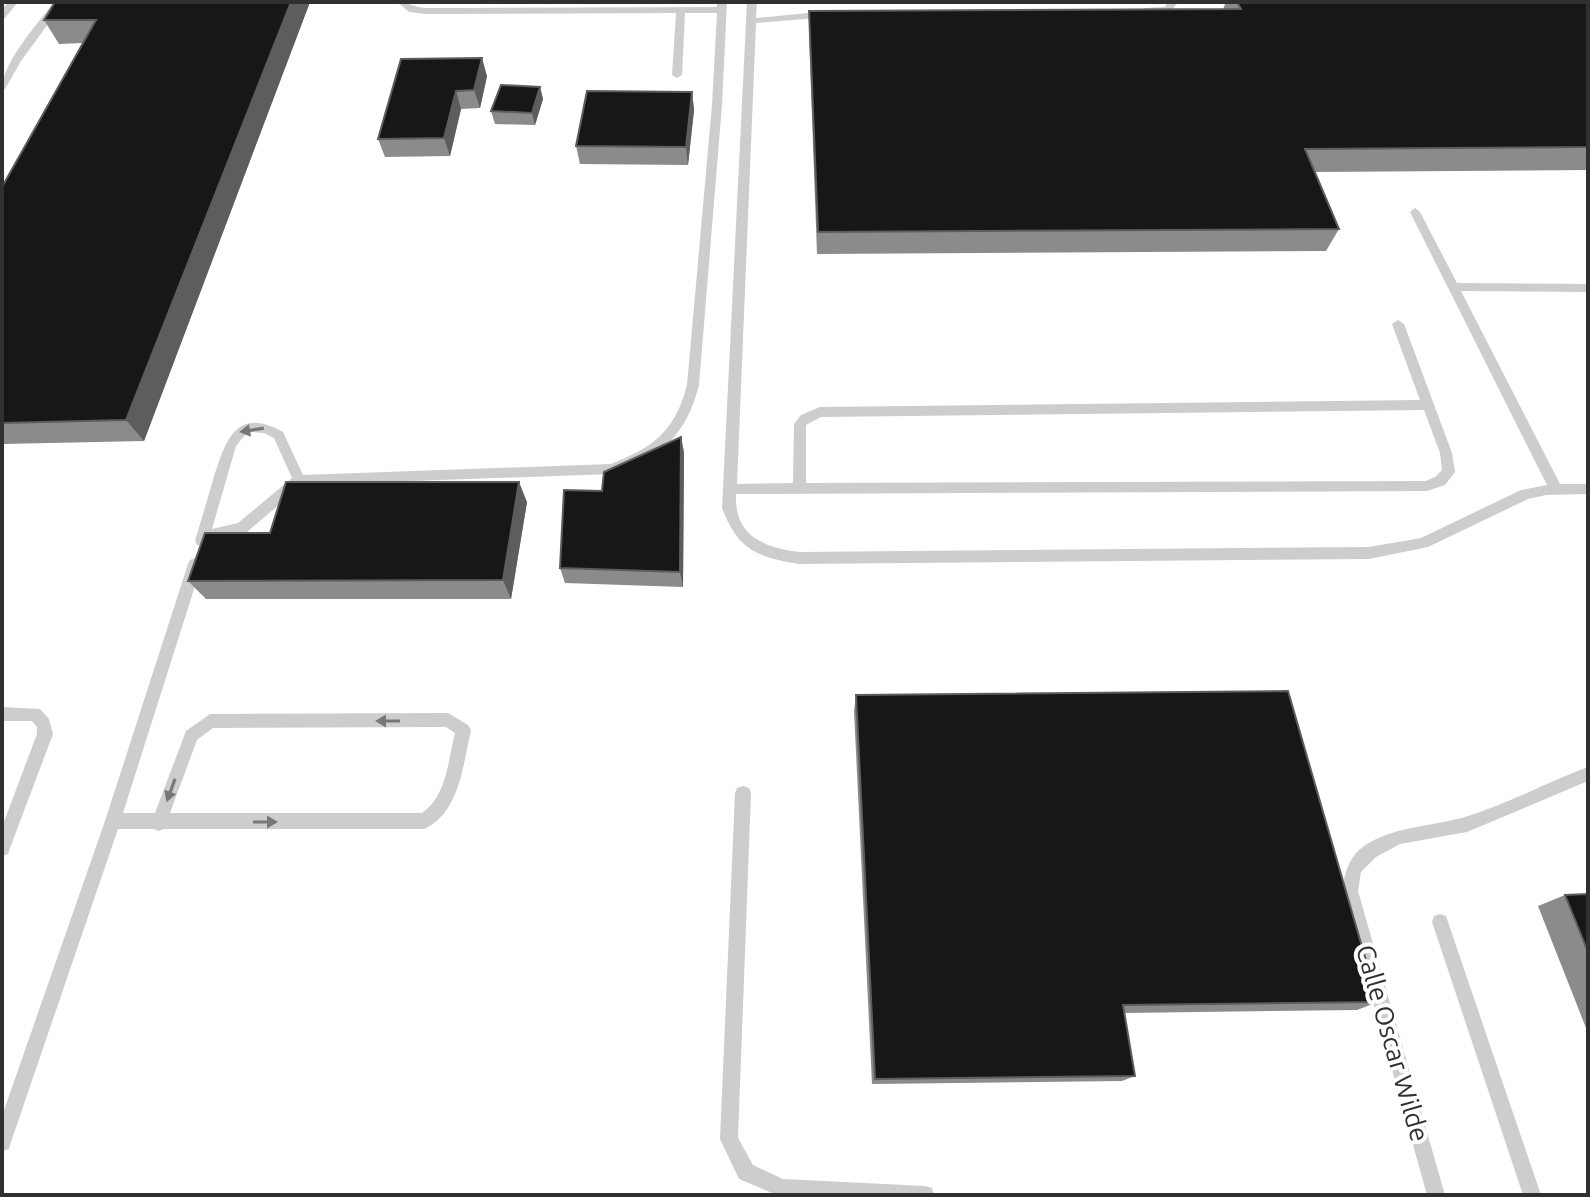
<svg xmlns="http://www.w3.org/2000/svg" width="1590" height="1197" font-family="Ubuntu,sans-serif">
  <style>
    .lines { fill: none; stroke-linecap: round; stroke-linejoin: round }
    .lane { fill: #cdcdcd; fill-rule: evenodd }
    .wall { fill: #8b8b8b }
    .shaded-wall { fill: #5d5d5d }
    .building { fill: #171717; stroke: #5d5d5d; stroke-width: 2 }
    .oneway { fill: #777 }
    .labels { text-anchor: middle; dominant-baseline: central; stroke-width: 8; stroke-linejoin: round; paint-order: stroke }
    .near-street-label { font-size: 26px; fill: #303030; stroke: #fff }
  </style>
  <rect width="100%" height="100%" fill="#fff"/>
  <g class="lines">
    <g class="lane">
      <path d="M8,2H18L5,18L2,19V10Z"/>
      <path d="M54,2H64L21,61L5,89L2,90C2,62 37,25 54,2Z"/>
      <path d="M397,2C408,2 414,7 425,8L717,7V2H727L722,105L699,385C686,436 661,457 612,474L302,485L247,532L209,541L207,545H197L195,541C201,521 207,500 213,480C225,442 235,405 283,432L303,475L611,464C654,447 675,431 687,385L712,105L717,13H685L682,75L677,78L672,75L676,13L425,14L409,12ZM252,432L264,433L274,438L292,478L238,523L212,529L236,446L244,436Z"/>
      <path d="M747,2H757L756,18L829,11L834,14L829,17L756,23L737,484L793,483L794,424L801,415L820,407L1420,400L1392,324L1398,320L1404,324L1452,453L1455,472L1445,485L1427,491L736,494C734,536 763,547 799,552L1369,547L1421,538L1521,490L1547,485L1410,212L1415,208L1420,212L1457,283L1588,284V292L1461,291L1560,484H1588V494L1546,495L1528,499L1428,547L1369,559L799,564C757,557 738,550 722,508ZM1424,410L1440,453L1442,470L1435,477L1426,481L806,483V425L821,417Z"/>
      <path d="M1168,2H1178L1171,11L1145,14L1140,11L1145,8L1165,7Z"/>
      <path d="M195,558L200,560L202,564L123,813H155L186,731L210,714L448,713L468,725L471,730C463,764 460,813 424,829H164L159,831L154,829H118L11,1142L9,1149L2,1151V1116L105,821L188,564L190,560ZM446,727L455,733C448,760 447,796 422,813H170L197,740L213,728Z"/>
      <path d="M2,707L40,709L49,719L53,734L10,848L8,854L2,856V827L37,734V727L32,721H2Z"/>
      <path d="M1588,767V781L1467,832L1400,844L1376,857L1361,872L1358,891L1445,1195H1427L1342,891C1345,872 1349,855 1367,844C1399,825 1433,827 1468,816C1509,803 1548,782 1588,767Z"/>
      <path d="M743,786L749,788L751,793L738,1138L753,1165L783,1179L925,1186L932,1188L934,1195H777L739,1179L720,1139L735,793L737,788Z"/>
      <path d="M1440,914L1446,916L1448,922L1541,1195H1523L1432,922L1434,916Z"/>
    </g>
  </g>
  <g class="wall">
    <path d="M310,2L144,441L2,444V187L83,43L59,44L44,20Z"/>
    <path d="M1226,2H1588V170L1315,172L1339,229L1326,251L817,254L809,34V11L1223,9Z"/>
    <path d="M401,59L487,76L480,108L461,109L450,156L385,157L378,139Z"/>
    <path d="M540,87L543,99L535,125L495,124L491,111Z"/>
    <path d="M692,92L694,110L688,165L580,164L576,146Z"/>
    <path d="M681,437L684,453L683,587L565,583L560,568L602,491Z"/>
    <path d="M527,502L511,599H206L188,581Z"/>
    <path d="M856,695L1378,1002L1357,1010L1124,1013L1135,1076L1122,1081L872,1084L854,711Z"/>
    <path d="M1588,894V1033L1538,906L1565,895Z"/>
  </g>
  <g class="shaded-wall">
    <path d="M291,2H310L144,441L126,420Z"/>
    <path d="M482,58L487,76L480,108L474,90Z"/>
    <path d="M540,87L543,99L535,125L532,113Z"/>
    <path d="M456,91L461,109L450,156L444,138Z"/>
    <path d="M692,92L694,110L688,165L686,147Z"/>
    <path d="M681,437L684,453L683,587L680,572Z"/>
    <path d="M519,482L527,502L511,599L503,580Z"/>
  </g>
  <g class="building">
    <path d="M55,2H291L126,420L2,423V187L96,20H44Z"/>
    <path d="M1237,2H1588V147L1305,149L1339,229L818,232L809,11L1241,9Z"/>
    <path d="M482,58L474,90L456,91L444,138L378,139L401,59Z"/>
    <path d="M501,85L540,87L532,113L491,111Z"/>
    <path d="M587,91L692,92L686,147L576,146Z"/>
    <path d="M681,437L680,572L560,568L564,490L602,491L604,472Z"/>
    <path d="M286,482H519L503,580L188,581L205,533H270Z"/>
    <path d="M1288,691L1378,1002L1123,1005L1135,1076L875,1079L856,695Z"/>
    <path d="M1588,894V952L1565,895Z"/>
  </g>
  <defs><path id="oneway-solid" d="M-6-.8H1V-3.2L6.5 0L1 3.2V.8H-6Z" transform="scale(2)"/></defs>
  <g class="oneway">
    <use href="#oneway-solid" transform="translate(252 430) rotate(171)"/>
    <use href="#oneway-solid" transform="translate(388 721) rotate(180)"/>
    <use href="#oneway-solid" transform="translate(171 790) rotate(110)"/>
    <use href="#oneway-solid" transform="translate(265 822)"/>
  </g>
  <g class="labels">
    <g class="near-street-label">
      <text transform="translate(1393 1043) rotate(74)">Calle Oscar Wilde</text>
    </g>
  </g>
  <rect width="1590" height="1197" fill="none" stroke="#303030" stroke-width="8"/>
</svg>
